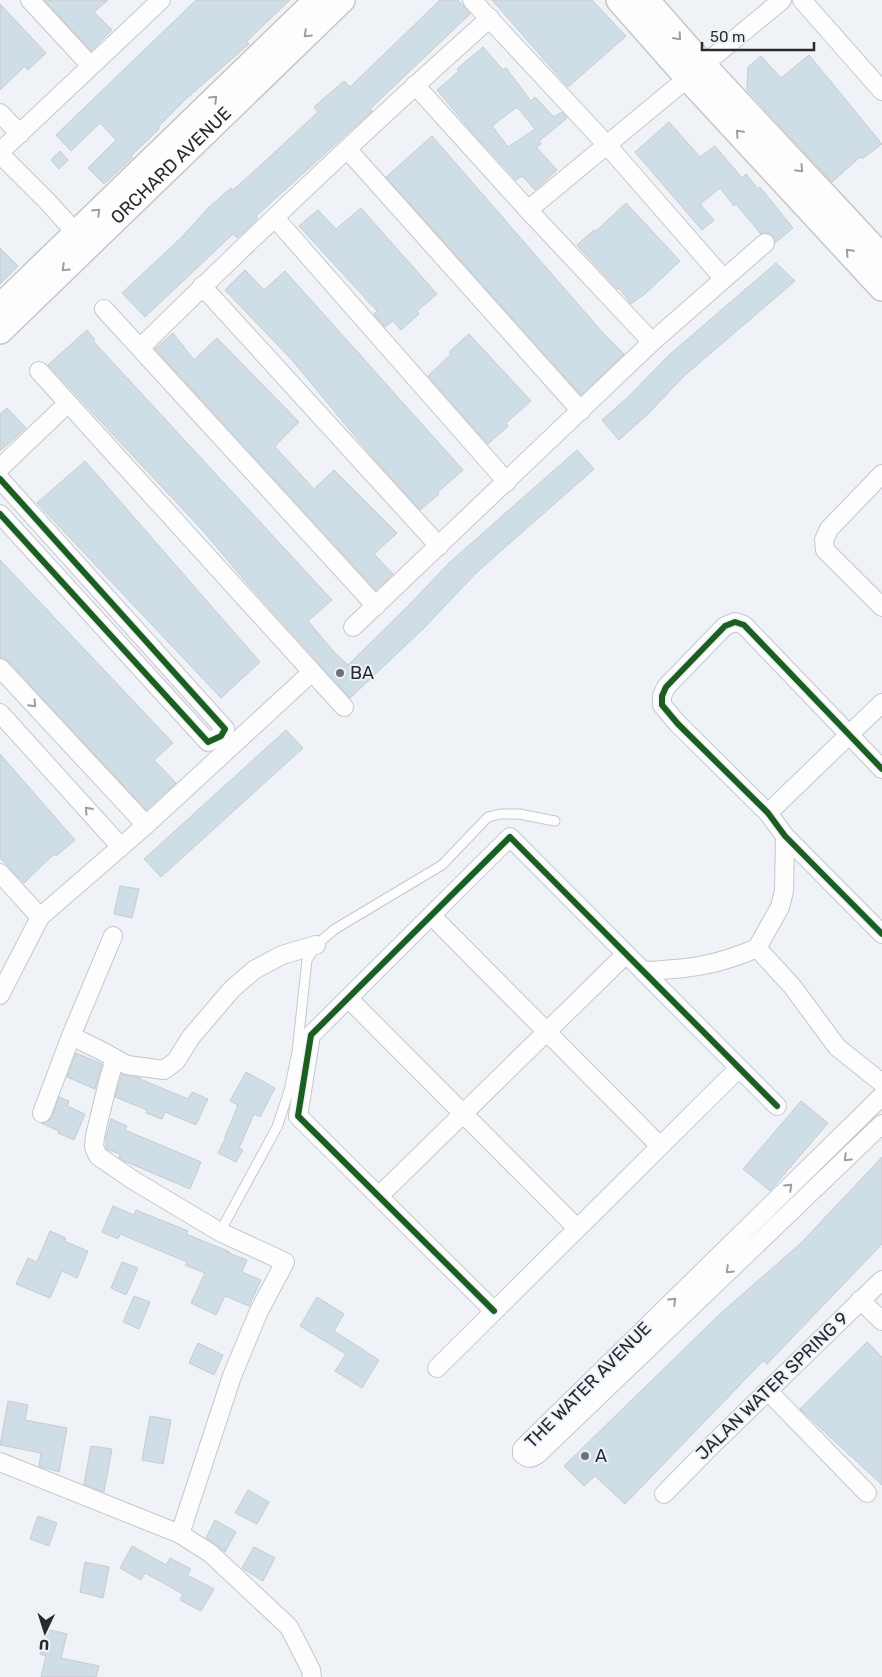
<svg xmlns="http://www.w3.org/2000/svg" width="882" height="1677" font-family="Rubik,sans-serif">
  <style>
    .building { fill: #cfdde6; stroke: #c8cbce; fill-rule: evenodd }
    .lines { fill: none; stroke-linecap: round; stroke-linejoin: round }
    .lane-casing { stroke: #c5c7ca; stroke-width: 11 }
    .street-casing { stroke: #c5c7ca; stroke-width: 20 }
    .secondary-casing { stroke: #c5c7ca; stroke-width: 28 }
    .lane { stroke: #fdfdfe; stroke-width: 9 }
    .street { stroke: #fdfdfe; stroke-width: 18 }
    .secondary { stroke: #fdfdfe; stroke-width: 25 }
    .cycleway-casing { stroke: #ecf2f9; stroke-width: 9 }
    .cycleway { stroke: #1b5e20; stroke-width: 6 }
    .oneway { stroke: #9d9ea0 }
    .poi-dot { fill: #6e7073; stroke: #ecf2f9; stroke-width: 2 }
    .labels { text-anchor: middle; dominant-baseline: central; stroke-width: 4; stroke-linejoin: round; paint-order: stroke }
    .street-label { font-size: 18px; fill: #282a2d; stroke: #ecf2f9 }
    .poi-label { font-size: 18px; fill: #282a2d; stroke: #ecf2f9; text-anchor: start }
  </style>
  <rect width="100%" height="100%" fill="#eff2f6"/>
  <g class="building">
    <path d="M44,0H108L94,12L112,30L91,51Z"/>
    <path d="M196,0H290L246,42L249,44L187,98L158,127L159,129L131,156L132,158L104,184L88,168L116,140L100,123L71,151L56,135Z"/>
    <path d="M440,0H458L470,14L370,109L372,111L256,216L258,218L249,227L237,238L233,234L145,317L122,293L183,236L209,207L231,188L233,190L261,165L318,112L314,107L344,81L350,87Z"/>
    <path d="M492,0H592L626,36L568,87Z"/>
    <path d="M0,4L46,53L28,70L25,66L0,90Z"/>
    <path d="M483,47L503,70L506,68L531,101L535,97L554,117L562,112L567,118L539,141L541,144L536,147L557,170L535,190L522,176L516,180L472,132L437,90L459,71L457,69ZM517,107L535,129L508,147L492,126Z"/>
    <path d="M809,55L882,144L862,159L860,157L832,182L747,90L748,67L761,56L781,78Z"/>
    <path d="M669,122L700,157L715,146L742,178L746,174L758,189L760,187L793,228L775,243L773,236L769,233L761,234L736,204L734,206L720,188L700,204L714,220L702,230L635,152Z"/>
    <path d="M432,136L603,333L624,354L581,395L386,177Z"/>
    <path d="M60,151L68,160L59,169L51,160Z"/>
    <path d="M626,203L680,261L646,293L631,304L619,288L617,289L577,245L594,230L596,231Z"/>
    <path d="M361,208L437,294L417,311L419,314L401,330L393,321L385,327L374,314L377,311L299,226L318,210L336,229Z"/>
    <path d="M0,248L18,266L0,284Z"/>
    <path d="M776,263L795,281L684,376L648,414L619,440L602,420L628,397L669,355Z"/>
    <path d="M245,270L264,290L285,271L463,470L438,492L439,494L420,510L368,452L292,360L225,290Z"/>
    <path d="M87,330L95,340L93,341L332,600L308,621L334,652L348,665L407,607L450,562L577,450L594,469L476,573L424,628L350,698L252,589L204,532L48,365Z"/>
    <path d="M173,333L194,360L217,338L299,422L275,446L276,448L314,489L334,470L397,533L374,554L393,574L376,590L155,349Z"/>
    <path d="M469,334L531,401L506,423L508,426L488,444L428,376L451,354L449,352Z"/>
    <path d="M7,408L26,428L0,451V414Z"/>
    <path d="M85,461L260,662L221,698L37,503Z"/>
    <path d="M0,560L173,743L154,760L176,783L146,810L8,661L0,658Z"/>
    <path d="M286,730L303,748L161,877L144,859Z"/>
    <path d="M0,754L75,840L56,856L54,854L24,883L0,858Z"/>
    <path d="M120,886L139,889L132,918L114,914Z"/>
    <path d="M76,1053L102,1064L95,1089L67,1077Z"/>
    <path d="M246,1072L275,1088L260,1117L254,1114L239,1148L243,1150L236,1162L218,1153L226,1137H225L238,1105L230,1101Z"/>
    <path d="M122,1074L140,1078V1079L188,1099L192,1092L208,1099L196,1125L165,1112L162,1119L146,1113L147,1110L115,1097Z"/>
    <path d="M59,1097L69,1101L67,1106L85,1114L74,1140L58,1133L59,1131L41,1123L48,1121L52,1117Z"/>
    <path d="M801,1101L828,1123L770,1191L743,1169Z"/>
    <path d="M111,1119L127,1126L125,1130L201,1162L190,1189L122,1160L119,1158L120,1154L106,1149V1138Z"/>
    <path d="M882,1157V1244L767,1364L763,1361L625,1504L595,1476L584,1486L564,1466L721,1313L801,1243Z"/>
    <path d="M113,1206L134,1215L136,1210L188,1231L186,1234L230,1252L229,1253L247,1260L242,1272L261,1280L249,1306L225,1296L216,1315L191,1303L205,1273L185,1265L187,1262L120,1234L118,1239L102,1232Z"/>
    <path d="M50,1231L66,1238L64,1241L88,1251L77,1278L62,1271L50,1298L16,1284L28,1258L37,1262Z"/>
    <path d="M122,1262L138,1268L126,1295L111,1288Z"/>
    <path d="M134,1296L150,1302L139,1329L123,1322Z"/>
    <path d="M317,1297L344,1314L334,1331L379,1360L362,1388L335,1371L346,1354L300,1326Z"/>
    <path d="M867,1342L882,1357V1485L800,1409Z"/>
    <path d="M198,1343L223,1355L214,1375L189,1363Z"/>
    <path d="M8,1401L28,1405L25,1420L67,1428L59,1472L39,1466L41,1453L0,1445Z"/>
    <path d="M150,1416L171,1420L163,1464L142,1460Z"/>
    <path d="M91,1446L112,1449L104,1492L84,1484Z"/>
    <path d="M248,1490L269,1502L257,1524L235,1513Z"/>
    <path d="M38,1516L57,1523L49,1546L30,1539Z"/>
    <path d="M215,1520L236,1532L225,1552L206,1538Z"/>
    <path d="M132,1546L166,1565L170,1558L191,1569L187,1575L214,1589L201,1611L180,1600L183,1594L145,1573L141,1580L120,1568Z"/>
    <path d="M254,1547L275,1558L263,1581L242,1568Z"/>
    <path d="M85,1562L109,1567L103,1598L80,1592Z"/>
    <path d="M46,1629L67,1634L61,1658L99,1666L96,1677H41L46,1656L40,1654Z"/>
  </g>
  <g class="lines">
    <defs>
      <path id="lane" d="M220,1232L277,1127L289,1091L297,1052L307,960L316,945L335,929L442,865L488,817L500,814H519L555,821"/>
      <g id="street">
        <path d="M30,0L91,66"/>
        <path d="M472,0L607,145L723,278"/>
        <path d="M802,0L882,91"/>
        <path d="M415,85L528,210L652,342"/>
        <path d="M0,113L20,134"/>
        <path d="M347,149L581,411"/>
        <path d="M0,152L161,0"/>
        <path d="M0,154L47,201L84,242"/>
        <path d="M528,210L782,0"/>
        <path d="M275,218L507,482"/>
        <path d="M202,286L439,546"/>
        <path d="M104,309L376,606"/>
        <path d="M140,348C254,236 370,125 490,18"/>
        <path d="M39,371L344,707"/>
        <path d="M0,468L68,403"/>
        <path d="M882,474L829,529L824,540L825,550L882,607"/>
        <path d="M0,479L225,729L221,736L208,742L0,514"/>
        <path d="M353,627L652,342L765,243"/>
        <path d="M0,668L146,825"/>
        <path d="M0,713L121,847"/>
        <path d="M882,769L744,625L735,622L725,626L666,687L662,696V705L678,724L768,813L785,836L882,934"/>
        <path d="M768,813L882,703"/>
        <path d="M0,873L40,917"/>
        <path d="M432,916L660,1146"/>
        <path d="M757,948L792,986L837,1047L882,1083"/>
        <path d="M643,971C688,969 716,966 757,948L780,907L784,891L785,836"/>
        <path d="M0,995L40,917L146,825L312,672"/>
        <path d="M348,998L577,1228"/>
        <path d="M71,1036L100,1050L127,1065L164,1070L176,1061L191,1037L232,989L254,970L282,955L316,945"/>
        <path d="M115,1059L108,1082L95,1136L94,1147L98,1156L133,1180L220,1232L285,1262L259,1311L232,1376L180,1534"/>
        <path d="M882,1096L526,1445L522,1449V1454C528,1459 531,1459 538,1454L882,1124"/>
        <path d="M42,1113L71,1036L113,936"/>
        <path d="M379,1196L626,954"/>
        <path d="M860,1300L882,1321"/>
        <path d="M494,1311L298,1116L311,1035L510,837L777,1106"/>
        <path d="M437,1368L739,1068"/>
        <path d="M768,1391L867,1493"/>
        <path d="M0,1462L180,1534L210,1553L289,1627L311,1670L312,1677"/>
        <path d="M664,1494L711,1446L882,1280"/>
      </g>
      <g id="secondary">
        <path d="M619,0L687,77L882,288"/>
        <path d="M646,0L703,65L882,257"/>
        <path d="M0,307L317,0"/>
        <path id="s1" d="M0,331L342,0"/>
      </g>
    </defs>
    <use href="#lane" class="lane-casing"/>
    <use href="#street" class="street-casing"/>
    <use href="#secondary" class="secondary-casing"/>
    <use href="#lane" class="lane"/>
    <use href="#street" class="street"/>
    <use href="#secondary" class="secondary"/>
    <defs>
      <g id="cycleway">
        <path d="M0,479L225,729L221,736L208,742L0,514"/>
        <path d="M882,769L744,625L735,622L725,626L666,687L662,696V705L678,724L768,813L785,836L882,934"/>
        <path d="M494,1311L298,1116L311,1035L510,837L777,1106"/>
      </g>
    </defs>
    <use href="#cycleway" class="cycleway-casing"/>
    <use href="#cycleway" class="cycleway"/>
  </g>
  <defs><path id="oneway-chevron" d="M-2-3.5L2.5 0L-2 3.5" fill="none" stroke-width="1.6" stroke-linecap="round" stroke-linejoin="round" transform="scale(1.25)"/></defs>
  <g class="oneway">
    <use href="#oneway-chevron" transform="translate(307 34) rotate(136)"/>
    <use href="#oneway-chevron" transform="translate(678 37) rotate(49)"/>
    <use href="#oneway-chevron" transform="translate(214 99) rotate(-44)"/>
    <use href="#oneway-chevron" transform="translate(739 133) rotate(-133)"/>
    <use href="#oneway-chevron" transform="translate(800 169) rotate(47)"/>
    <use href="#oneway-chevron" transform="translate(97 212) rotate(-44)"/>
    <use href="#oneway-chevron" transform="translate(849 252) rotate(-133)"/>
    <use href="#oneway-chevron" transform="translate(65 268) rotate(136)"/>
    <use href="#oneway-chevron" transform="translate(33 704) rotate(47)"/>
    <use href="#oneway-chevron" transform="translate(88 810) rotate(-132)"/>
    <use href="#oneway-chevron" transform="translate(847 1158) rotate(136)"/>
    <use href="#oneway-chevron" transform="translate(789 1187) rotate(-44)"/>
    <use href="#oneway-chevron" transform="translate(729 1270) rotate(136)"/>
    <use href="#oneway-chevron" transform="translate(673 1301) rotate(-44)"/>
  </g>
  <g class="poi-dot">
    <circle cx="340" cy="673" r="5"/>
    <circle cx="585" cy="1456" r="5"/>
  </g>
  <g class="labels">
    <g class="street-label">
      <text stroke="none"><textPath href="#s1" startOffset="238">ORCHARD AVENUE</textPath></text>
      <text transform="translate(588 1385) rotate(-45)">THE WATER AVENUE</text>
      <text transform="translate(772 1386) rotate(-44)">JALAN WATER SPRING 9</text>
    </g>
    <g class="poi-label">
      <text x="350" y="673">BA</text>
      <text x="595" y="1456">A</text>
    </g>
  </g>
  <g transform="translate(45 1632) rotate(184)" stroke="#ecf2f9" stroke-width="4" paint-order="stroke">
  <path d="M0-4L9 19L0 12L-9 19Z" fill="#282a2d"/>
  <text y="-8" font-size="14" font-weight="bold" text-anchor="middle" fill="#282a2d">U</text>
  </g>
  <path d="M702 42v8h112v-8" fill="none" stroke="#282a2d" stroke-width="2.5"/>
  <text x="710" y="42" font-size="15" fill="#282a2d" stroke="#ecf2f9" stroke-width="4" paint-order="stroke">50 m</text>
</svg>
